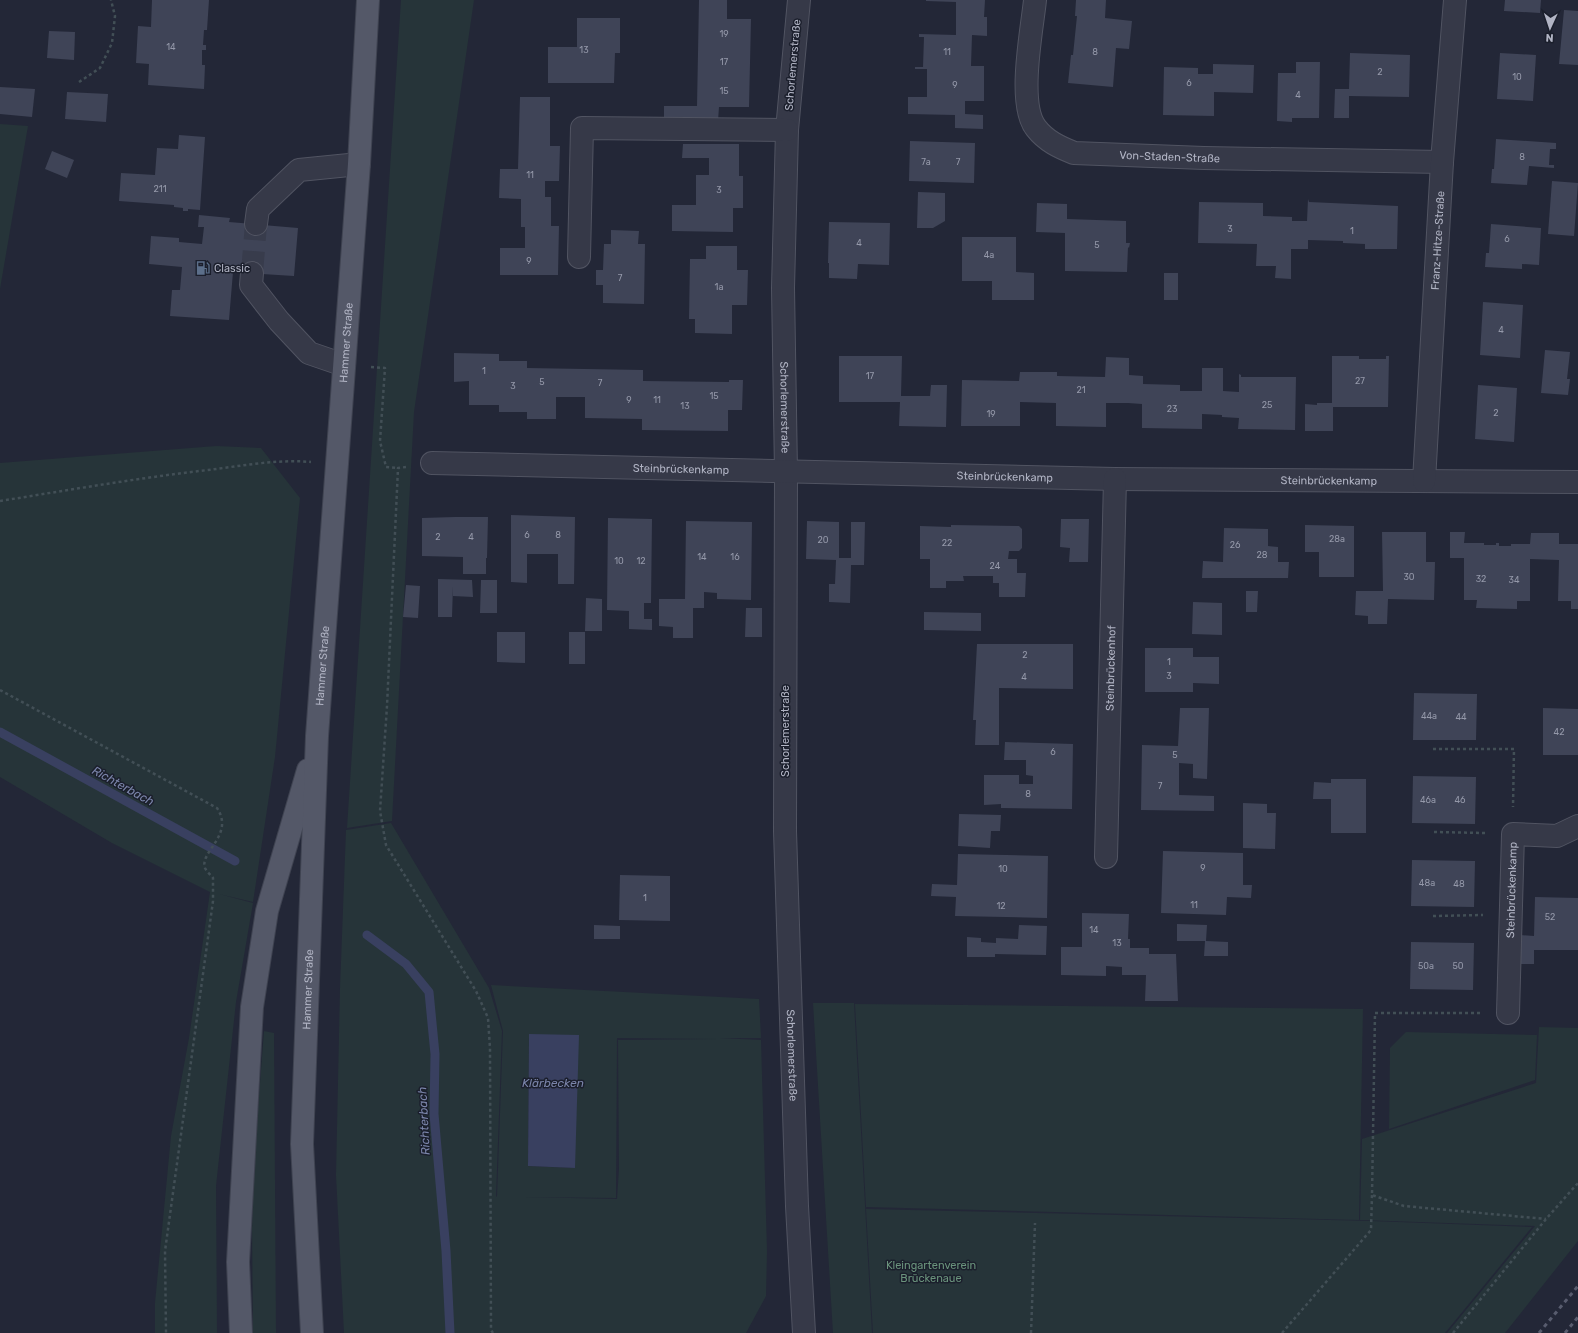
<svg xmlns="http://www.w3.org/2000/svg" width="1578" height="1333" font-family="Rubik,sans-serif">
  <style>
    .green { fill: #263439; fill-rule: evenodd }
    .water { fill: #394060 }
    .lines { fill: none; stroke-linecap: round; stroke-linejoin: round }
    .stream { stroke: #394060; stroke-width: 9 }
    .building { fill: #3f4457 }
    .minor-tunnel { stroke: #383c4c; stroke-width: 22; stroke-dasharray: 22 11; stroke-linecap: butt }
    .minor-casing { stroke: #515462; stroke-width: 24 }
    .major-casing { stroke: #3f4351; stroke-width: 24 }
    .path { stroke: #424f56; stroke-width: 2.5; stroke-dasharray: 3 3; stroke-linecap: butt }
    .minor { stroke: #363948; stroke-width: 22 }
    .major { stroke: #545868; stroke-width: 22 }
    .rail { stroke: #585c6e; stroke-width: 3; stroke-dasharray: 4 4; stroke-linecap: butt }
    .labels { text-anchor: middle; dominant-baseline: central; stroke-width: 3; stroke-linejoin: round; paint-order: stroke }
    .number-label { font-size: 9px; fill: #9498a9 }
    .street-label { font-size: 11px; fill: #b1b4c4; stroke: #1b1f2c }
    .poi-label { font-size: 11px; fill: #b1b4c4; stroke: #1b1f2c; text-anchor: start }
    .park-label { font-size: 11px; fill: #6a937c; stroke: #1b1f2c }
    .water-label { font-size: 12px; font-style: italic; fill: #7b85aa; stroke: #1b1f2c }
  </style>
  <rect width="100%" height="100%" fill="#232737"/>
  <g class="green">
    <path d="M401,0H474L414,412L392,821L347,828Z"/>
    <path d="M0,124L28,126L0,289Z"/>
    <path d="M216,446L261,448L300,498L275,757L253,902L219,894L253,903L236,1002L216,1186L217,1333H155V1303L171,1136L189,1038L210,892L112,843L0,777V463Z"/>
    <path d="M391,823L489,988L502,1031L496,1197L497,1196L503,1031L491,985L759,999L761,1038H720L761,1040L767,1251L766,1296L746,1333H344L336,1175L340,988L346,830ZM529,1034L575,1167V1168L528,1166ZM617,1038L716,1039L618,1040L619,1169L617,1199L523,1197L616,1198Z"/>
    <path d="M813,1003H854L872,1333H833Z"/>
    <path d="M855,1004L1363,1009L1359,1220L866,1207Z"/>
    <path d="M1539,1027L1578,1028V1241L1505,1333H1447L1535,1226L1360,1220L1362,1139L1536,1083Z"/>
    <path d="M264,1031L274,1033L276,1333H253L252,1228L254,1161Z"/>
    <path d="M1406,1032L1537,1035L1535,1080L1389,1129L1390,1048Z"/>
    <path d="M866,1209L1371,1221L1532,1227L1445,1333H873Z"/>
  </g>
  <path class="water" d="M529,1034L579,1035L575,1168L528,1166Z"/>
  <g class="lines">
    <g class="stream">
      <path d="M0,732L235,861"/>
      <path d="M367,935L406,964L429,992L435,1054L434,1114L446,1251L450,1333"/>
    </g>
  </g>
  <g class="building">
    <path d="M152,0H209L207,30H204L203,45H206V50H202V65H205L204,89L148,85L149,64L136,63L138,26L151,27Z"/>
    <path d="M699,0H727V19H751L749,107H719L718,121L664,120V106H697Z"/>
    <path d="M926,0H985L984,17H987V36L972,35L971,66H984V101H965V114L983,115V129L955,128V115L908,114V97H927V69H915V67H923L924,37H919V34L956,35V2L926,1Z"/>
    <path d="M1076,0H1106L1105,18L1132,21L1129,49L1116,48L1113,87L1068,83L1071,55H1073L1077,16H1075Z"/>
    <path d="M1505,0H1541L1540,13L1504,11Z"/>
    <path d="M1564,10L1578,11V65L1559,64Z"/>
    <path d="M577,18H620V53H615L614,83H548V47H577Z"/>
    <path d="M49,31L75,32L74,60L47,58Z"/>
    <path d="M1350,53L1410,55L1409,97L1349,96V118H1334L1335,89H1349Z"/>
    <path d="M1500,53L1536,55L1533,101L1497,99Z"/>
    <path d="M1296,62H1320L1319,118H1292V122L1277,121L1278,73H1296Z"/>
    <path d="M1213,64L1254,65L1253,93L1214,92V116L1163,115L1164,67L1198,68V74H1213Z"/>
    <path d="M0,87L35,89L32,117L0,114Z"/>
    <path d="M67,92L108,94L106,122L65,119Z"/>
    <path d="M520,97H550V146H560L559,181H545V197H551V226H559L558,275H500V248H525V227H521V199L499,198L500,169H518Z"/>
    <path d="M179,135L205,137L200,210L188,209V211H183V208L174,207V205L119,201L121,173L155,175L157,148L178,149Z"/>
    <path d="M1496,139L1556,143V149H1550L1549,165H1554V168L1529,166L1527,185L1491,183L1492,169H1494Z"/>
    <path d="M910,141L975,143L974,183L909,181Z"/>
    <path d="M683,144H739V176H743V208H733V232L672,231V205H696V175H709V158H682Z"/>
    <path d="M52,151L74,160L67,178L45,169Z"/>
    <path d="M1552,181L1578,183L1574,236L1548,234Z"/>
    <path d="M918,192L945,193V221L933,228H917Z"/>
    <path d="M1308,199L1309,202L1398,206L1397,249H1365V244L1343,243V241L1308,240V249H1291V279L1275,278L1276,266H1256L1257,244L1198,243L1199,202L1263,203V216L1292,217V221H1307Z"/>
    <path d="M1037,203L1067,204V219L1126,221V243H1130L1129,248L1128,247L1127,272L1065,271V233L1036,232Z"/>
    <path d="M199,215L230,218L229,222L298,228L294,276L233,272L229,320L170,316L172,290H180L182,267L149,264L151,236L179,238V242L202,244L204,227H198Z"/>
    <path d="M829,222L890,223L889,265L858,264L857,279L829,278V263H828Z"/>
    <path d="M1491,224L1541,228L1539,265L1522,264V269L1485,267L1486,253H1489Z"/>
    <path d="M611,230L639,231L638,244H645L644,304L603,303V285H596V270H603L604,244H611Z"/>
    <path d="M962,237H1016V272L1034,273V300H992V281H962Z"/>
    <path d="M706,246H737V270H748L747,305H732V334L695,333V319H689L690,259H706Z"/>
    <rect x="1164" y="273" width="14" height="27"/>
    <path d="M1483,302L1523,305L1520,358L1480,355Z"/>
    <path d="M1545,350L1570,352L1567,379H1570L1568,395L1541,393Z"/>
    <path d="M454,353L499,354V361H527V368L643,370V381L729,382V380H743L742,410H728V431L642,430V419L585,418V397H556V419H527V412H499V405H469V381L454,382Z"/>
    <path d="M839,356H902L901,396H930L931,385H947L946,427L899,426L900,402H839Z"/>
    <path d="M1332,356H1359V359H1386V356H1389L1388,407H1333V431H1305V404L1317,405V403H1332Z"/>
    <path d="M1106,357L1129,358V375L1143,376V384L1180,385V391H1202V368H1223V391L1239,392V374L1241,375V377H1296L1295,430L1238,429L1239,418L1222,417V415L1202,414V429L1142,428V404L1128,403H1106V427L1056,426V403L1020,402V426H961L962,380L1019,381L1020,372H1057V376L1105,377Z"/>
    <path d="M1478,385L1517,388L1514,442L1475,439Z"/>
    <path d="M511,515L575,517L574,584H558V554H527V583L511,582Z"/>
    <path d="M455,517H488L487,558H486V574H463V557L422,556V518Z"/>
    <path d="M608,518L652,519L651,603H644V619H652V630L629,629V611L607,610Z"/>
    <path d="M1061,519H1089L1088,562H1069L1070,548L1060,547Z"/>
    <path d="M686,521L752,522L751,600L717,599V593L704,592V608H693V638H673V627L659,626V599H685Z"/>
    <path d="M807,521L839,522V558H851V522H865L864,565H851L850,603L829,602V584H835L836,560L806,559Z"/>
    <path d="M951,525L1019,526L1022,529V548L1019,551H1009L1008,559H1017V573H1026L1025,597H999V583H993V576H963L964,581H946V588H930V559H920V526L951,527Z"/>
    <path d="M1305,525L1354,526V577H1319V552H1305Z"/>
    <path d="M1224,528L1268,529V546L1278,547V562H1289L1288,578H1202L1203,561L1223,562Z"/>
    <path d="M1382,532H1426V562H1435L1434,600L1388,599L1387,624H1368V616L1355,615L1356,591H1383Z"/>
    <path d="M1450,532H1465L1464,543H1484V545H1496V543H1499V546H1511V544H1530L1531,533H1559V544H1578V609H1571V601H1558L1559,560L1530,559V601H1517V609L1476,608L1477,600H1464V558H1450Z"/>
    <path d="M438,579L472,580L473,597L453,596V586L452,617H438Z"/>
    <path d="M481,580H497V613H480Z"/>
    <path d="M406,585L420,586L418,618L403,617Z"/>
    <path d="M1246,591H1258L1257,612H1246Z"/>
    <path d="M586,598L602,599V631H585Z"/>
    <path d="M1193,602L1222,603V635L1192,634Z"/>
    <path d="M746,608H762V637H745Z"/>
    <path d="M924,612L981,613V631L924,630Z"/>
    <path d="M497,632H525V663L497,662Z"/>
    <rect x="569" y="632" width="16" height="32"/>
    <path d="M977,644H1073V689L999,688V745H975L976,720H973Z"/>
    <path d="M1145,648H1193V657H1219V684L1193,683V692H1145Z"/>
    <path d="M1414,693L1477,694L1476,740H1413Z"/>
    <path d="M1180,708H1209L1207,779L1193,778V764L1179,763V795L1214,796V811L1141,810L1142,745L1178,746Z"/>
    <path d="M1543,708L1578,709V755H1543Z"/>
    <path d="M1005,742L1073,744L1072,809L1001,808V804L984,805V775H1019V784H1033V776L1026,775V760H1004Z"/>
    <path d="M1413,776L1476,777L1475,824L1412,823Z"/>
    <path d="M1331,779H1366V833H1331V799H1313L1314,782L1331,783Z"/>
    <path d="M1243,803L1267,804V813H1276L1275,849L1243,848Z"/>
    <path d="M959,814L1001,815L1000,831H991L990,848L958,846Z"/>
    <path d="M1163,851L1243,853V885H1252L1251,898L1227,897L1226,915L1161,913Z"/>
    <path d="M958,854L1048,856L1047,918L955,916L956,897L931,896L932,884L957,885Z"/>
    <path d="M1412,860L1475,861L1474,907L1411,906Z"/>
    <path d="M620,875L670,876V921L619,920Z"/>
    <path d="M1535,897L1578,898V950H1534V964H1520V935L1534,936Z"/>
    <path d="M1082,913L1129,914L1128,939H1130V948H1149V954H1176L1178,1001H1145L1146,975H1122V967L1106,966V976L1061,975V947H1082Z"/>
    <path d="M1177,924L1207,925L1206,941L1228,942V956H1204L1205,941H1177Z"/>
    <path d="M594,925L620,926V939H594Z"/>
    <path d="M1019,925L1047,926L1046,955L995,954V957H967V937L981,938V942L996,943V938L1018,939Z"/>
    <path d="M1411,942L1474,943L1473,990L1410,989Z"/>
  </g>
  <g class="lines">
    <path class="minor-tunnel" d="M252,273L256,224"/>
    <defs>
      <g id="minor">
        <path id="s1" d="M799,0L787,130L783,288L786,472L785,831L797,1206L804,1333"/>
        <path id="s2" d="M1035,0C1032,30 1017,104 1036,128C1046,141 1059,147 1074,153L1204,158L1442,162"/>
        <path d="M256,224L258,209L299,170L359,164"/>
        <path d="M579,257L582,128L787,130"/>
        <path d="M252,273L251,285L279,321L309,353L344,365"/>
        <path id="s3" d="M432,463L1115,479L1578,482"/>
        <path id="s4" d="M1424,481L1442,162L1455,0"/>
        <path id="s5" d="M1106,857L1115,479"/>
        <path id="s6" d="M1508,1013L1513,834L1557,836L1578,826"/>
      </g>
      <g id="major">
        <path d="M241,1333L238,1262L252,1007L267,911L308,770"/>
        <path id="s7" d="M312,1333L302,1144L317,736L359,164L368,0"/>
      </g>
    </defs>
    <use href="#minor" class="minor-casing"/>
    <use href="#major" class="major-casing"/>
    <g class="path">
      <path d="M79,82L100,68L112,43L115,16L111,0"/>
      <path d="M371,367L385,368L380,441L386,467L398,468"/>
      <path d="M406,467L398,468L387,706L380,811L386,845L476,991L488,1018L490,1048L491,1330L493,1333"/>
      <path d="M0,501C69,490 138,478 208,470C241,466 277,459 311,462"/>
      <path d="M0,690L217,808C235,835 199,852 205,868C207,872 211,875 213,878V901L165,1251L166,1333"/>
      <path d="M1433,749H1514L1513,807"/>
      <path d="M1434,832L1485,833"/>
      <path d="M1433,916L1483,915"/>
      <path d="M1480,1013H1375L1372,1195L1404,1206L1546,1219"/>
      <path d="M1031,1333L1035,1223"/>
      <path d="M1282,1333L1371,1230L1372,1195"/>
      <path d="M1453,1333L1546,1219L1578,1183"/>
    </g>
    <use href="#minor" class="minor"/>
    <use href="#major" class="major"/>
    <g class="rail">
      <path d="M1539,1333L1578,1286"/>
      <path d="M1565,1333L1578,1317"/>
    </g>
  </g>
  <defs>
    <symbol id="fuel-bare" viewBox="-9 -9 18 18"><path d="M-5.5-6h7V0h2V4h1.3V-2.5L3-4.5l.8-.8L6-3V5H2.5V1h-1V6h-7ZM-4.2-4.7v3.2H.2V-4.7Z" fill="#5c6f8a" stroke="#1b1f2c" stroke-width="2.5" paint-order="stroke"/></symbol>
  </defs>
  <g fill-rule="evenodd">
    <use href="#fuel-bare" x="193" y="258" width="20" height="20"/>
  </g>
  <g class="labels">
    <g class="number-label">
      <text x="724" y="34">19</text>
      <text x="171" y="47">14</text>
      <text x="584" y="50">13</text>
      <text x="947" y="52">11</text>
      <text x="1095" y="52">8</text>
      <text x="724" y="62">17</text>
      <text x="1380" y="72">2</text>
      <text x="1517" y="77">10</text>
      <text x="1189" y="83">6</text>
      <text x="955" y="85">9</text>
      <text x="724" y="91">15</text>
      <text x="1298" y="95">4</text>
      <text x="1522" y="157">8</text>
      <text x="926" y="162">7a</text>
      <text x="958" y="162">7</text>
      <text x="530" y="175">11</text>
      <text x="160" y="189">211</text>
      <text x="719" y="190">3</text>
      <text x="1230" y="229">3</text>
      <text x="1352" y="231">1</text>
      <text x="1507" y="239">6</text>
      <text x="859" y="243">4</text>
      <text x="1097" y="245">5</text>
      <text x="989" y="255">4a</text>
      <text x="529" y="261">9</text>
      <text x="620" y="278">7</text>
      <text x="719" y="287">1a</text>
      <text x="1501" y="330">4</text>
      <text x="484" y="371">1</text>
      <text x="870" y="376">17</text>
      <text x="1360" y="381">27</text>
      <text x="542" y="382">5</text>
      <text x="600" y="383">7</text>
      <text x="513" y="386">3</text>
      <text x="1081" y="390">21</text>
      <text x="714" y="396">15</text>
      <text x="629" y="400">9</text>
      <text x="657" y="400">11</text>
      <text x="1267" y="405">25</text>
      <text x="685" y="406">13</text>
      <text x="1172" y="409">23</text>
      <text x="1496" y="413">2</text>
      <text x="991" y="414">19</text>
      <text x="527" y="535">6</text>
      <text x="558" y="535">8</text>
      <text x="438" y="537">2</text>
      <text x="471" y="537">4</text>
      <text x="1337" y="539">28a</text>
      <text x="823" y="540">20</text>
      <text x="947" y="543">22</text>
      <text x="1235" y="545">26</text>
      <text x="1262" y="555">28</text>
      <text x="702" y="557">14</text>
      <text x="735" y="557">16</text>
      <text x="619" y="561">10</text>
      <text x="641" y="561">12</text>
      <text x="995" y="566">24</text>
      <text x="1409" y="577">30</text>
      <text x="1481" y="579">32</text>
      <text x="1514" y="580">34</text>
      <text x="1025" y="655">2</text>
      <text x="1169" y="662">1</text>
      <text x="1169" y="676">3</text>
      <text x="1024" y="677">4</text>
      <text x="1429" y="716">44a</text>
      <text x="1461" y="717">44</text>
      <text x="1559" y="732">42</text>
      <text x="1053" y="752">6</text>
      <text x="1175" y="755">5</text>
      <text x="1160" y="786">7</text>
      <text x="1028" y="794">8</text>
      <text x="1428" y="800">46a</text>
      <text x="1460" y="800">46</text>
      <text x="1203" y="868">9</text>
      <text x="1003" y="869">10</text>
      <text x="1427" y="883">48a</text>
      <text x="1459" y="884">48</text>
      <text x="645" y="898">1</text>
      <text x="1194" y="905">11</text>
      <text x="1001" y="906">12</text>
      <text x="1550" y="917">52</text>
      <text x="1094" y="930">14</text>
      <text x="1117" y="943">13</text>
      <text x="1426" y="966">50a</text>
      <text x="1458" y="966">50</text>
    </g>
    <g class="street-label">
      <text transform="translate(793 65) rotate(-85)">Schorlemerstraße</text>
      <text stroke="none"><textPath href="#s2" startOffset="272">Von-Staden-Straße</textPath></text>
      <text stroke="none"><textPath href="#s4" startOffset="241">Franz-Hitze-Straße</textPath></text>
      <text stroke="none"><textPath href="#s7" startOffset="992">Hammer Straße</textPath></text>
      <text stroke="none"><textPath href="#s1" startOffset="408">Schorlemerstraße</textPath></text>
      <text stroke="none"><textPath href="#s3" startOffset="249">Steinbrückenkamp</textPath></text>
      <text stroke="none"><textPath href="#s3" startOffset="573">Steinbrückenkamp</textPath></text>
      <text stroke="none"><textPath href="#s3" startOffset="897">Steinbrückenkamp</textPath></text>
      <text stroke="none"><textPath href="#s7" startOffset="668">Hammer Straße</textPath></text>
      <text stroke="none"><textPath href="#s5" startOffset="189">Steinbrückenhof</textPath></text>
      <text transform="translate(785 731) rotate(-90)">Schorlemerstraße</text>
      <text stroke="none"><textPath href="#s6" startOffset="123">Steinbrückenkamp</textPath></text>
      <text stroke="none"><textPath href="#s7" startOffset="344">Hammer Straße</textPath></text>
      <text stroke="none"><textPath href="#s1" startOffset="1056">Schorlemerstraße</textPath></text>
    </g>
    <g class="poi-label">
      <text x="214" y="268">Classic</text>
    </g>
    <g class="park-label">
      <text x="931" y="1265">Kleingartenverein<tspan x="931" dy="13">Brückenaue</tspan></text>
    </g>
    <g class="water-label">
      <text transform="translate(123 786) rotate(29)">Richterbach</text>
      <text x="553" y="1083">Klärbecken</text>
      <text transform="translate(424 1121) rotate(-93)">Richterbach</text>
    </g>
  </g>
  <g transform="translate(1550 28) rotate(183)" stroke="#1b1f2c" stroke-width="3" paint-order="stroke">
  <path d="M0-3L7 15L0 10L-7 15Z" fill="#b1b4c4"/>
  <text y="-6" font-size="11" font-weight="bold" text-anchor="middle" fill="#b1b4c4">N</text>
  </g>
</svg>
